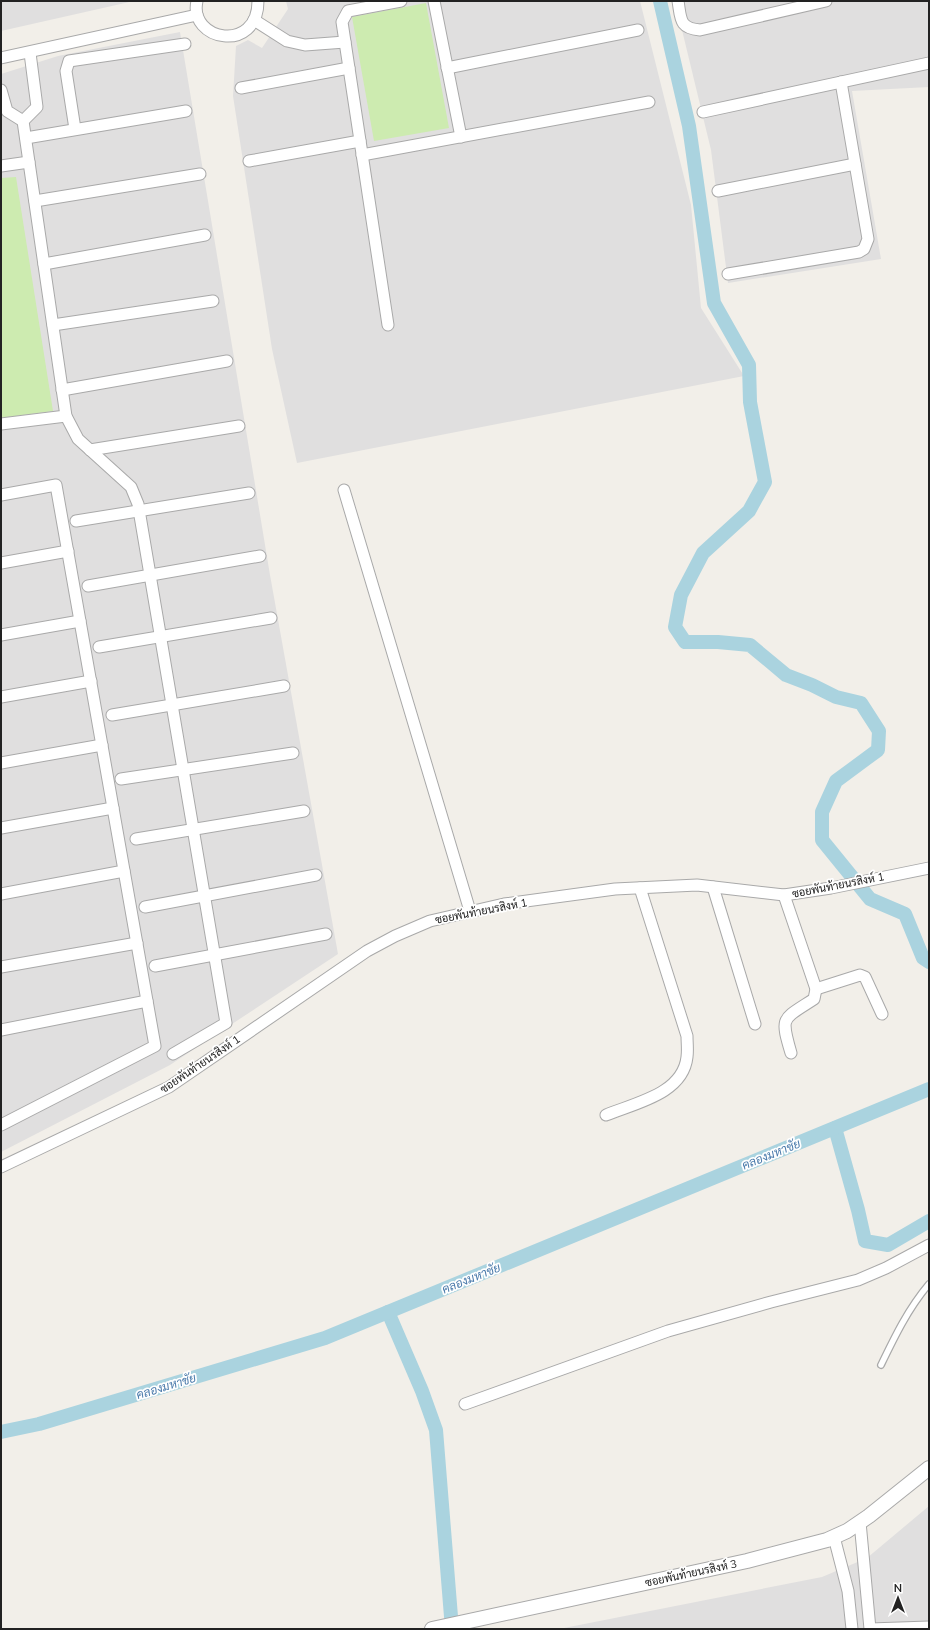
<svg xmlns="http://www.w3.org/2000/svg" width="930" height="1630" font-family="Mulish,Sarabun,sans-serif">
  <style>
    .residential { fill: #e0dfdf }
    .grass { fill: #cdebb0 }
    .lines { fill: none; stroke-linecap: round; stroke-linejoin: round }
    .canal { stroke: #aad3df; stroke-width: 14 }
    .service-casing { stroke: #a9a9a9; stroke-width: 8 }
    .minor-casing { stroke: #a9a9a9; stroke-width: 13 }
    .tertiary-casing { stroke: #a9a9a9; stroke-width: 16 }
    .service { stroke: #fff; stroke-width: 5.5 }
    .minor { stroke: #fff; stroke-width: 11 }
    .tertiary { stroke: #fff; stroke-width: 14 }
    .labels { text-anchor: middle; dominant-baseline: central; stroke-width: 3.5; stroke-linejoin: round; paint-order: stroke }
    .street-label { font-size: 11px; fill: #222; stroke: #fff }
    .water-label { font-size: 12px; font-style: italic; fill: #4a7aab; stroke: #fff }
  </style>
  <rect width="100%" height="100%" fill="#f2efe9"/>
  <g class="residential">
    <path d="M1,1H134L1,31Z"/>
    <path d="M286,1H640L691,205L701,308L744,376L297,463L272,349L233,96L236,46L248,40L262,48L288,9Z"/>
    <path d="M675,1H929V87L852,91L881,259L728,283L711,150Z"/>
    <path d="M180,32L270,575L338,954L170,1065L1,1152V74L58,56Z"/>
    <path d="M929,1506V1629H559L822,1577L867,1558Z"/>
  </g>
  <g class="grass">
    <path d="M426,3L449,128L374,141L352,17Z"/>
    <path d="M16,177L53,411L1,418V178Z"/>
  </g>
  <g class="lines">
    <g class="canal">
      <path d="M660,1L689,126L714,303L749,365L750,402L765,482L749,511L703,553L681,595L675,627L685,642H718L750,645L786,675L812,685L836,697L861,703L879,731L878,750L836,781L822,812V840L870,899L905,914L923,958L929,962"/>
      <path d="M835,1128L858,1210L865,1241L888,1245L929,1221"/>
      <path d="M388,1312L422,1391L436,1430L452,1629"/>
      <path d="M1,1432L39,1424L325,1338L929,1089"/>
    </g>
    <defs>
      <path id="service" d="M881,1365C895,1336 908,1309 929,1284"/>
      <g id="minor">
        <path d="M197,1C188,41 258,54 258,1"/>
        <path d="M434,1L461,137"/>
        <path d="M678,1C681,19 679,28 700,30L826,1"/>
        <path d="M254,20L287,41L305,45L345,42"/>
        <path d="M1,58L197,15"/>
        <path d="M447,68L638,30"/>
        <path d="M241,88L349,68"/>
        <path d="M1,90L7,111L23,121"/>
        <path d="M703,112L929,63"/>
        <path d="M23,121L66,416L78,439L131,487L138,504L226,1023L173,1054"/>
        <path d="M23,121L37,107L30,53"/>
        <path d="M75,129L66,71L69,61L185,44"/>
        <path d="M26,138L186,111"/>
        <path d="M362,155L649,102"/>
        <path d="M249,161L360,141"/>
        <path d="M1,166L29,162"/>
        <path d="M718,191L855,164"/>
        <path d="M35,201L200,174"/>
        <path d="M44,264L205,235"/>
        <path d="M728,274L859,252L864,249L868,239L841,82"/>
        <path d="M53,325L213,301"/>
        <path d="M388,325L342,22L348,11L401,1"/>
        <path d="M62,390L227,361"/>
        <path d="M1,424L66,416"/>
        <path d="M90,450L239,426"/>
        <path d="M344,490L470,911"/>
        <path d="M1,495L56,485L155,1046L1,1125"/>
        <path d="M76,521L249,493"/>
        <path d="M1,563L68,551"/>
        <path d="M88,586L260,556"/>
        <path d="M1,635L80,621"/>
        <path d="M99,647L271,618"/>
        <path d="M1,697L91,681"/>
        <path d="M112,715L284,686"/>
        <path d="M1,763L102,745"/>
        <path d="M121,779L293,753"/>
        <path d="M1,828L113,808"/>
        <path d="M136,839L304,811"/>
        <path d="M713,887L755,1024"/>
        <path d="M1,894L124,871"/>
        <path d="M784,895L816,989L814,999C782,1020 780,1016 791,1053"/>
        <path d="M145,907L316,875"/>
        <path d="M155,966L326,934"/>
        <path d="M1,967L137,943"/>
        <path d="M816,989L860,975L865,977L882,1014"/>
        <path d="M1,1030L147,1001"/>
        <path d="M606,1115C635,1103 683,1094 687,1057C688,1050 687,1043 687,1036L640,888"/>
        <path d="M1,1167L169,1087L367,951L395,936L430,921L504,904L615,889L697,885L784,895L831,888L929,868"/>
        <path d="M465,1404L668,1331L771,1302L858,1280L886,1268L929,1245"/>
        <path d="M860,1522L870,1629L929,1627"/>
        <path d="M834,1537L848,1591L852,1629"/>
      </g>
      <path id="tertiary" d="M432,1629L747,1561L827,1540L847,1531L869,1516L929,1468"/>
    </defs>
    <use href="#service" class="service-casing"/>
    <use href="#minor" class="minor-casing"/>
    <use href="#tertiary" class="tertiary-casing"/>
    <use href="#service" class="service"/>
    <use href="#minor" class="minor"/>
    <use href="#tertiary" class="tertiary"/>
  </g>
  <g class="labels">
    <g class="street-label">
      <text transform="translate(838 885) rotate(-11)">ซอยพันท้ายนรสิงห์ 1</text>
      <text transform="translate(481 911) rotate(-11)">ซอยพันท้ายนรสิงห์ 1</text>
      <text transform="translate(200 1064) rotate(-34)">ซอยพันท้ายนรสิงห์ 1</text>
      <text transform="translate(691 1573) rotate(-12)">ซอยพันท้ายนรสิงห์ 3</text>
    </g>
    <g class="water-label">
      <text transform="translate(771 1154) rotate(-22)">คลองมหาชัย</text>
      <text transform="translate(471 1278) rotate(-22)">คลองมหาชัย</text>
      <text transform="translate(166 1386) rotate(-17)">คลองมหาชัย</text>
    </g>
  </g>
  <rect width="930" height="1630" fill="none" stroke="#222222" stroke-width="4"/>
  <g transform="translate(898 1598)" stroke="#ffffff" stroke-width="3" paint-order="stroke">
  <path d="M0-3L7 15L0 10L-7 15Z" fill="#222222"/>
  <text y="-6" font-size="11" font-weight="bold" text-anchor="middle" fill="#222222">N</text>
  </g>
</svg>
